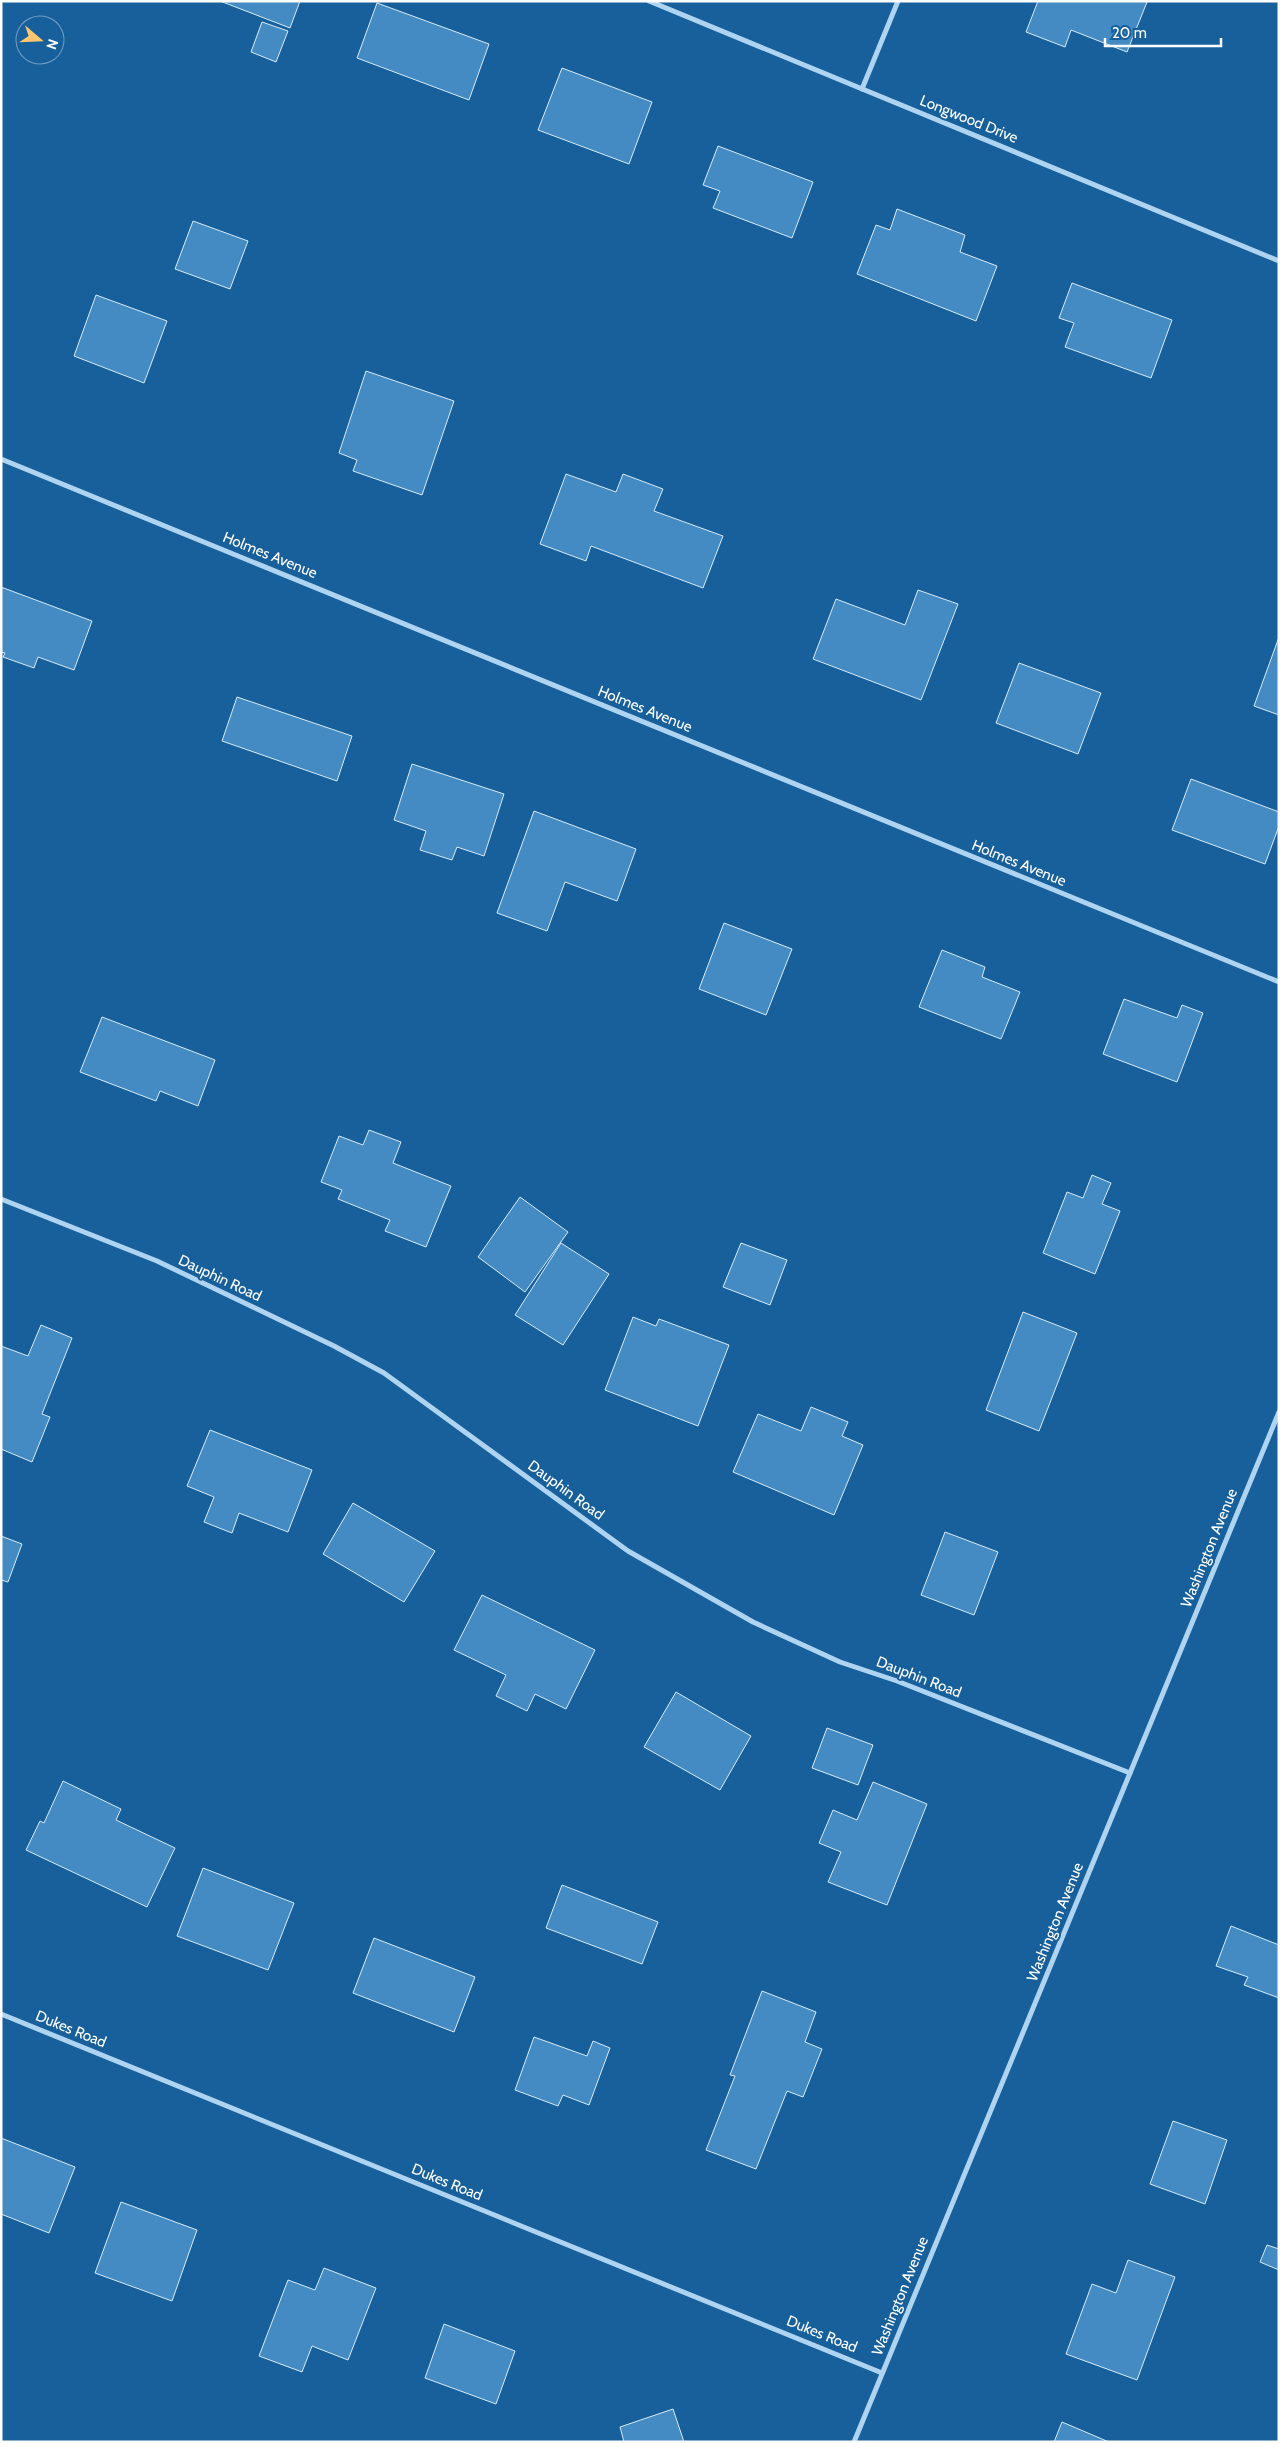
<svg xmlns="http://www.w3.org/2000/svg" width="1280" height="2443" font-family="Cabin,sans-serif">
  <style>
    .building { fill: #458bc3; stroke: #d6ebfc }
    .lines { fill: none; stroke-linecap: round; stroke-linejoin: round }
    .minor { stroke: #aed4f2; stroke-width: 5 }
    .labels { text-anchor: middle; dominant-baseline: central; stroke-width: 4; stroke-linejoin: round; paint-order: stroke }
    .street-label { font-size: 15px; fill: #fff; stroke: #18609b }
  </style>
  <rect width="100%" height="100%" fill="#18609b"/>
  <g class="building">
    <path d="M220,1H300L290,28Z"/>
    <path d="M1038,1H1146L1147,2L1127,52L1071,30L1065,47L1026,32Z"/>
    <path d="M377,3L489,44L469,100L357,58Z"/>
    <path d="M262,22L288,31L276,62L251,52Z"/>
    <path d="M562,68L652,102L629,164L538,130Z"/>
    <path d="M718,146L813,182L792,238L713,208L720,191L703,185Z"/>
    <path d="M897,209L965,235L960,252L997,266L976,321L857,274L876,225L890,230Z"/>
    <path d="M193,221L248,241L230,289L175,269Z"/>
    <path d="M1072,283L1172,320L1151,378L1065,347L1074,323L1059,318Z"/>
    <path d="M96,295L167,321L144,383L74,356Z"/>
    <path d="M366,371L454,401L422,495L353,471L357,460L339,453Z"/>
    <path d="M566,474L616,492L623,474L663,489L654,511L723,536L703,588L591,546L586,561L540,544Z"/>
    <path d="M1,587L92,621L74,670L38,657L34,668L3,657L5,653L1,652Z"/>
    <path d="M918,590L958,604L921,700L813,659L836,599L905,625Z"/>
    <path d="M1279,637V715L1254,706Z"/>
    <path d="M1019,663L1101,693L1078,754L996,723Z"/>
    <path d="M237,697L352,736L337,781L222,741Z"/>
    <path d="M412,764L504,794L484,856L457,847L452,860L420,850L426,831L394,820Z"/>
    <path d="M1191,779L1279,812V826L1265,864L1172,830Z"/>
    <path d="M534,811L636,849L617,901L565,882L547,931L497,913Z"/>
    <path d="M724,923L792,949L766,1015L699,989Z"/>
    <path d="M942,950L985,967L982,977L1020,992L1001,1039L919,1007Z"/>
    <path d="M1124,999L1177,1018L1182,1005L1203,1013L1177,1082L1103,1054Z"/>
    <path d="M102,1017L215,1060L198,1106L160,1091L156,1101L80,1072Z"/>
    <path d="M369,1130L401,1142L393,1163L451,1186L426,1247L385,1231L390,1220L338,1199L342,1190L321,1182L339,1136L363,1145Z"/>
    <path d="M1092,1175L1111,1183L1102,1204L1120,1211L1095,1274L1043,1253L1067,1192L1083,1198Z"/>
    <path d="M520,1197L568,1232L525,1292L478,1257Z"/>
    <path d="M561,1243L609,1274L563,1345L515,1315Z"/>
    <path d="M741,1243L787,1260L770,1305L723,1287Z"/>
    <path d="M1023,1312L1077,1333L1039,1431L986,1410Z"/>
    <path d="M633,1317L656,1326L659,1319L729,1345L698,1426L605,1390Z"/>
    <path d="M41,1325L72,1338L42,1414L50,1417L32,1462L1,1449V1346L28,1356Z"/>
    <path d="M811,1407L848,1422L842,1436L863,1445L834,1515L733,1472L758,1414L801,1431Z"/>
    <path d="M210,1430L312,1470L288,1532L239,1513L232,1533L204,1522L214,1497L187,1486Z"/>
    <path d="M353,1503L435,1551L404,1602L323,1554Z"/>
    <path d="M945,1532L998,1552L974,1615L921,1595Z"/>
    <path d="M1,1536L22,1544L8,1582L1,1580Z"/>
    <path d="M482,1595L595,1650L566,1709L535,1694L527,1711L496,1696L506,1675L454,1650Z"/>
    <path d="M676,1692L751,1736L720,1790L644,1747Z"/>
    <path d="M827,1728L873,1745L858,1785L812,1768Z"/>
    <path d="M63,1781L121,1809L116,1820L175,1848L147,1907L26,1850L40,1821L44,1823Z"/>
    <path d="M873,1782L927,1804L887,1905L828,1882L841,1852L819,1843L833,1810L857,1820Z"/>
    <path d="M203,1868L294,1903L268,1970L177,1936Z"/>
    <path d="M562,1885L658,1922L642,1964L546,1928Z"/>
    <path d="M1231,1926L1279,1945V1998L1244,1985L1248,1977L1216,1966Z"/>
    <path d="M374,1938L475,1977L454,2032L353,1993Z"/>
    <path d="M762,1991L816,2012L805,2042L822,2049L803,2097L787,2091L756,2169L706,2150L735,2076L730,2075Z"/>
    <path d="M534,2037L587,2056L593,2041L610,2048L589,2105L563,2095L558,2106L515,2090Z"/>
    <path d="M1173,2121L1227,2140L1205,2204L1150,2184Z"/>
    <path d="M1,2138L75,2167L49,2233L1,2214Z"/>
    <path d="M121,2202L197,2230L172,2301L95,2273Z"/>
    <path d="M1267,2245L1279,2249V2270L1260,2262Z"/>
    <path d="M1128,2260L1175,2277L1137,2380L1066,2354L1092,2284L1116,2293Z"/>
    <path d="M324,2268L376,2288L348,2360L312,2346L302,2372L259,2356L288,2280L315,2290Z"/>
    <path d="M444,2324L515,2351L496,2404L425,2378Z"/>
    <path d="M673,2409L684,2442H624L620,2427Z"/>
    <path d="M1062,2422L1109,2442H1054Z"/>
  </g>
  <g class="lines">
    <g class="minor">
      <path d="M649,1L1279,261"/>
      <path d="M862,89L898,1"/>
      <path d="M1,459L1279,982"/>
      <path d="M1,1199L157,1261L334,1346L384,1373L628,1551L753,1622L840,1662L897,1681L1130,1773"/>
      <path d="M1,2014L882,2373"/>
      <path d="M854,2442L1279,1412"/>
    </g>
  </g>
  <g class="labels">
    <g class="street-label">
      <text transform="translate(969 119) rotate(22)">Longwood Drive</text>
      <text transform="translate(270 555) rotate(22)">Holmes Avenue</text>
      <text transform="translate(645 709) rotate(22)">Holmes Avenue</text>
      <text transform="translate(1019 863) rotate(22)">Holmes Avenue</text>
      <text transform="translate(220 1278) rotate(25)">Dauphin Road</text>
      <text transform="translate(566 1490) rotate(36)">Dauphin Road</text>
      <text transform="translate(1209 1548) rotate(-68)">Washington Avenue</text>
      <text transform="translate(919 1677) rotate(21)">Dauphin Road</text>
      <text transform="translate(1055 1922) rotate(-68)">Washington Avenue</text>
      <text transform="translate(71 2029) rotate(22)">Dukes Road</text>
      <text transform="translate(447 2182) rotate(22)">Dukes Road</text>
      <text transform="translate(900 2296) rotate(-68)">Washington Avenue</text>
      <text transform="translate(822 2334) rotate(22)">Dukes Road</text>
    </g>
  </g>
  <rect width="1280" height="2443" fill="none" stroke="#ffffff" stroke-width="5"/>
  <g transform="translate(40 40) rotate(109)"><circle r="24" fill="#18609b" stroke="#74a0c3"/>
  <path d="M0-4L9 19L0 12L-9 19Z" fill="#ffc66f"/>
  <text y="-8" font-size="14" font-weight="bold" text-anchor="middle" fill="#ffffff">N</text>
  </g>
  <path d="M1105 38v8h116v-8" fill="none" stroke="#ffffff" stroke-width="2.5"/>
  <text x="1112" y="38" font-size="15" fill="#ffffff" stroke="#18609b" stroke-width="4" paint-order="stroke">20 m</text>
</svg>
